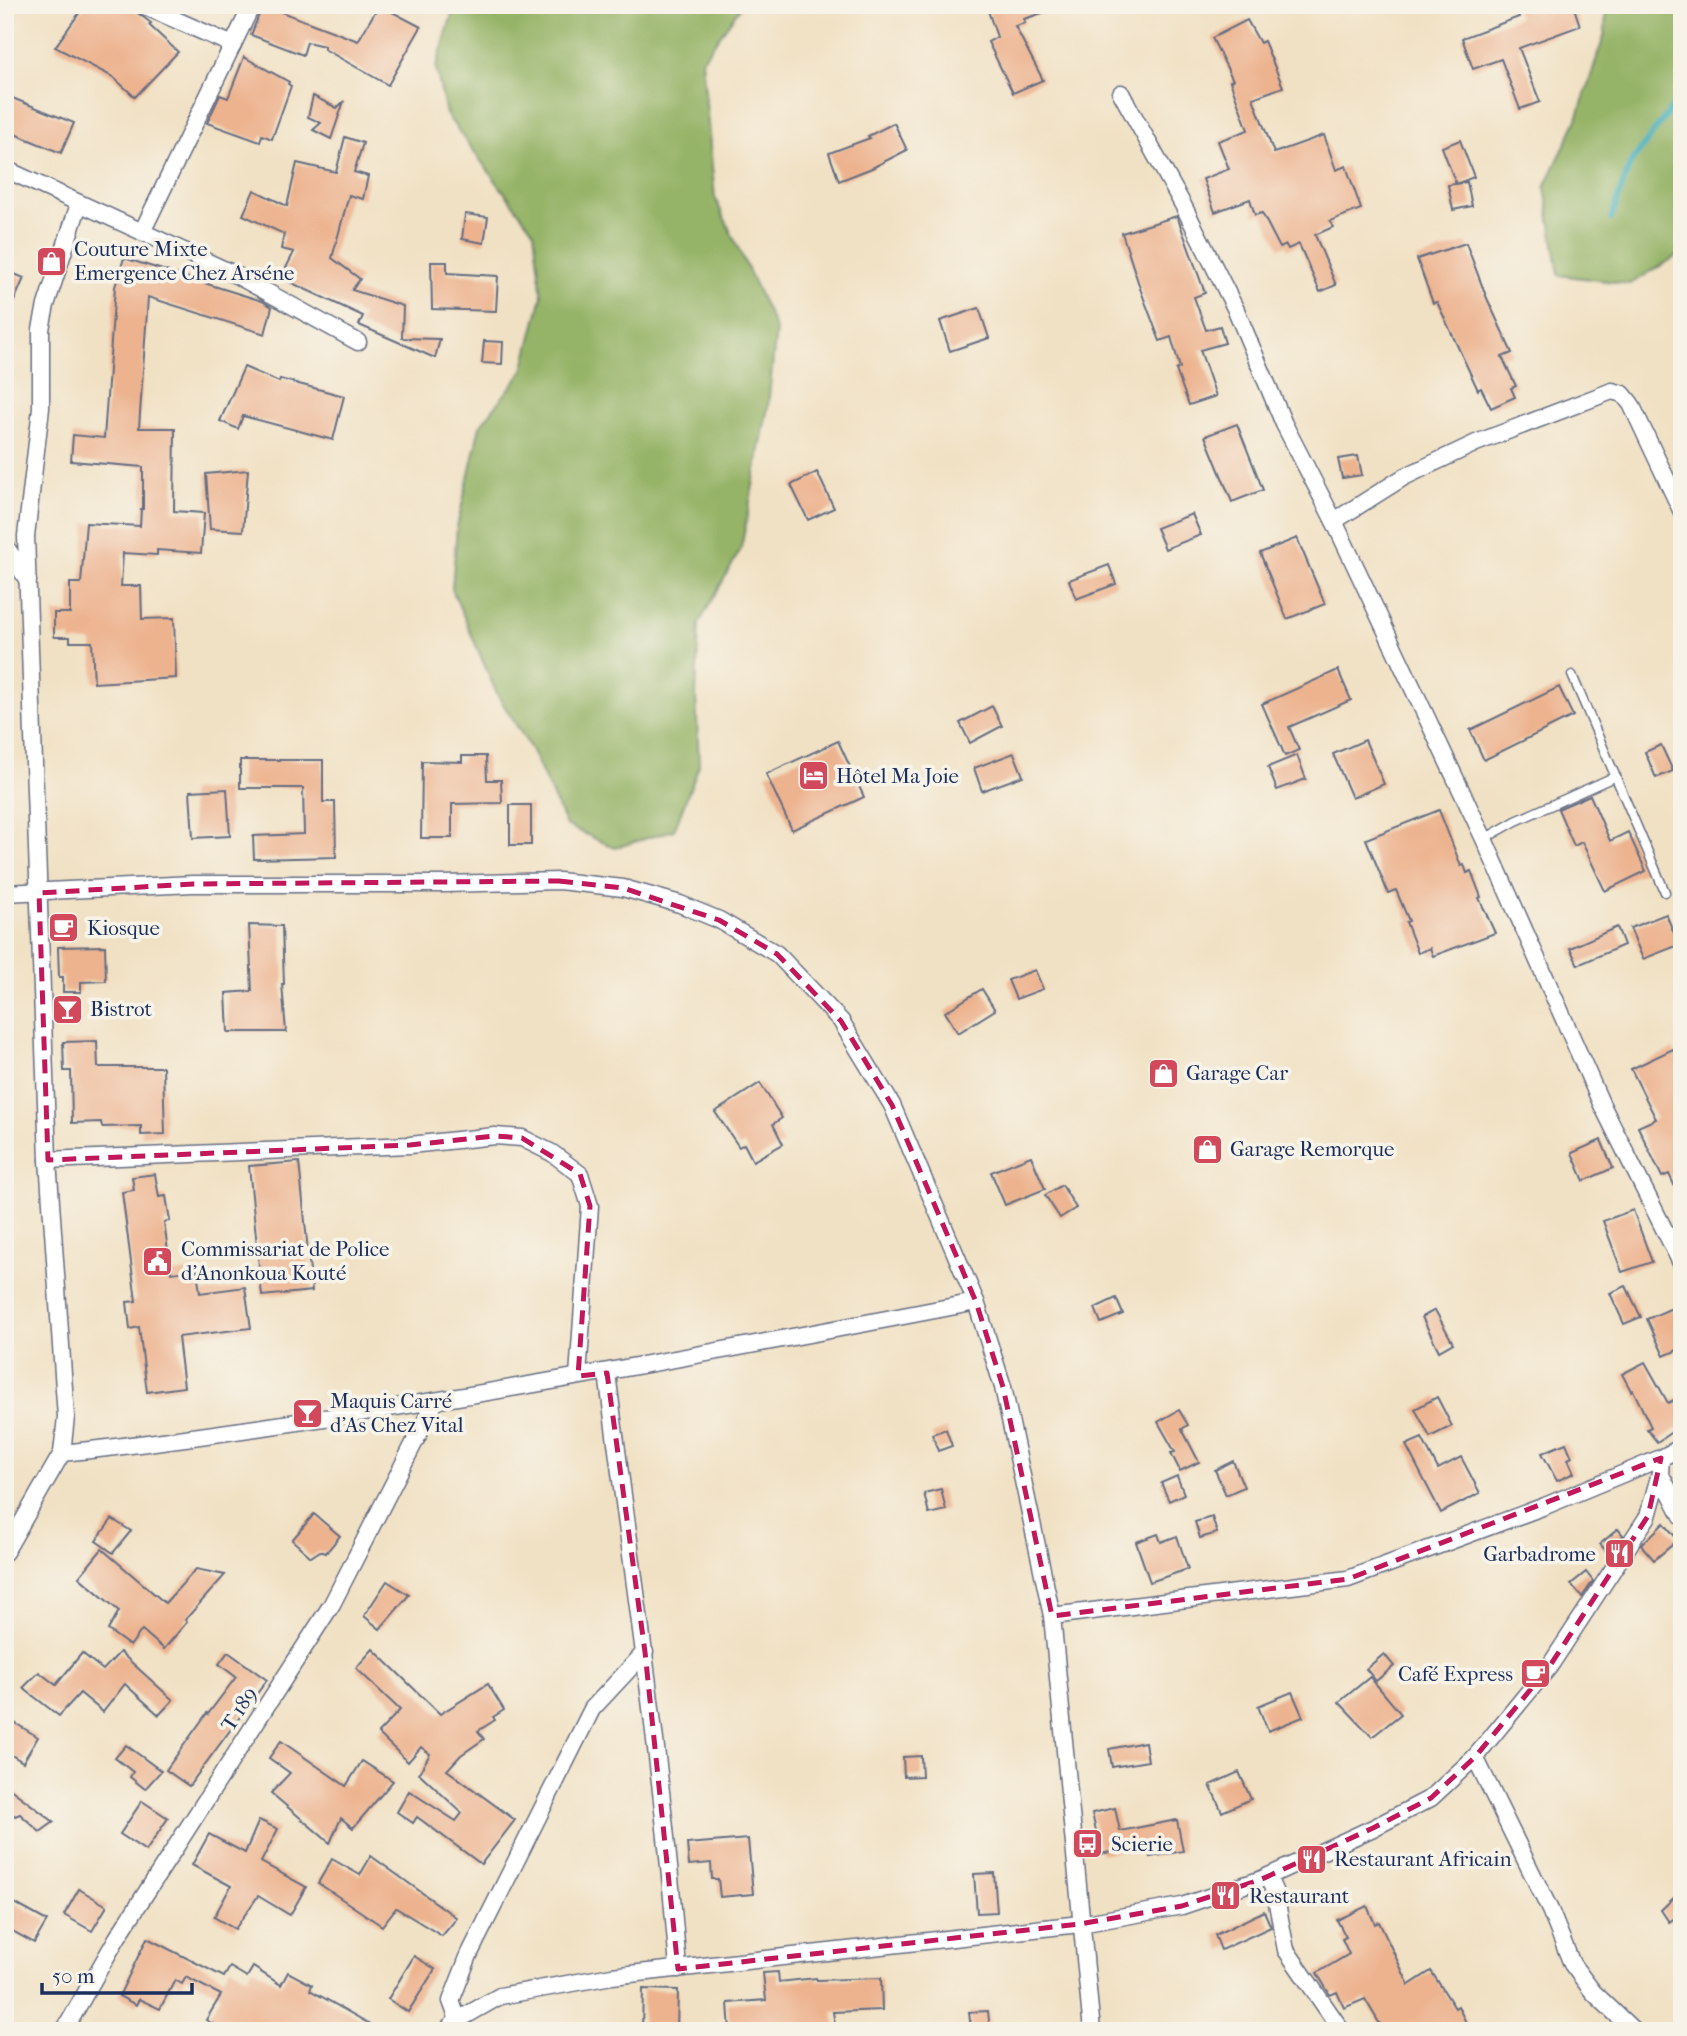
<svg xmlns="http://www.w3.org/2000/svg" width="1687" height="2036" font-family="'IM FELL French Canon',serif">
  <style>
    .forest { fill: #96b467; stroke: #587262; stroke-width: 2 }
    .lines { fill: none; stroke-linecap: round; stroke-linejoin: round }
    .stream { stroke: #3babb7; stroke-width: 6 }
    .building { fill: #edb38f }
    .service-casing { stroke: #666d82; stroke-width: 11 }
    .minor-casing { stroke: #666d82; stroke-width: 19 }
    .service { stroke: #fff; stroke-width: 8 }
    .minor { stroke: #fff; stroke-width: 16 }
    .marked { fill: none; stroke: #c2185b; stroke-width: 5; stroke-dasharray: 14 9; stroke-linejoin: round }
    .labels { text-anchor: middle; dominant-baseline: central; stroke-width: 7; stroke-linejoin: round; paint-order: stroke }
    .poi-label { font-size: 21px; fill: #1b2f5e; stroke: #f7f3e8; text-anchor: start }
    .street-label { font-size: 21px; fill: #1b2f5e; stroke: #f7f3e8 }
  </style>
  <rect width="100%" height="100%" fill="#f7f3e8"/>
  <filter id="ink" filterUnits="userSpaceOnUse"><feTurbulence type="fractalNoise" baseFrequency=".0143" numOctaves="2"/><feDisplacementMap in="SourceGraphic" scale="14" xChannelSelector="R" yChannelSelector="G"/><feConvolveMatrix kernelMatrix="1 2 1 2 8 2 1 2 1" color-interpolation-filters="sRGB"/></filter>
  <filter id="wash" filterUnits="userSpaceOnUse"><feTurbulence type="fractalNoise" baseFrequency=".00686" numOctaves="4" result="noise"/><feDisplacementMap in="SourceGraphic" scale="28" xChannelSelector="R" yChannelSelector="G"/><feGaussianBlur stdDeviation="1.57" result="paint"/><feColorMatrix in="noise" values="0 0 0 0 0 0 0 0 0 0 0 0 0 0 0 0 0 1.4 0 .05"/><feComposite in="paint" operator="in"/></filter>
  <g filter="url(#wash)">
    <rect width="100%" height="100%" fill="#f1e1c4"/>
    <g class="forest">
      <path d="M455,5H742L702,60L715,198L776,330L768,406L741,549L699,623L696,695L699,765L674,830L615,848L566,825L531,749L497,694L452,589L457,527L480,426L523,371L542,296L534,232L446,114L436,68Z"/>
      <path d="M1606,5H1682V253L1630,284L1559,275L1545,187L1576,122L1605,33Z"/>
    </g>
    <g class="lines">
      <path class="stream" d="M1611,219L1630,164L1682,94"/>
    </g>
    <g id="blocks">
      <g class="building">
        <path d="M85,5H127L151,23L149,25L178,52L135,97L113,77L55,47Z"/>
        <path d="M263,5L358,41L379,5L421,27L388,85L324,49V46L307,42L303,55L251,35Z"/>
        <path d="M986,5H1056L1057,8L1024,19L1025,23L1015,26L1043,80L1013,93L988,42L997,37Z"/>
        <path d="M1526,5H1573L1580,26L1519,48L1540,102L1520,109L1501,59L1473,69L1462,38L1519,17L1516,9Z"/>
        <path d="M1247,20L1260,43L1264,41L1283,87L1253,98L1274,153L1324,135L1336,170L1346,166L1361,209L1330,221L1333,227L1315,235L1336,285L1320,292L1299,244L1288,249L1286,245L1280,248L1262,213L1255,215L1250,199L1215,212L1203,179L1229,169L1218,141L1248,130L1230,81L1233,80L1212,38Z"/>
        <path d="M244,57L289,82L288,84L291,86L272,139L262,135L260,142L207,123L220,95L228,98Z"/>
        <path d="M5,95L74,123L61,153L5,130Z"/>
        <path d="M313,96L337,108L344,101L331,139L313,130L321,123L308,117Z"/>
        <path d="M894,123L907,150L872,168L839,181L829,153L870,138L868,136Z"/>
        <path d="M345,137L363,143L354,172L368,176L363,199L349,195L332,258L360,279L352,290L403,306L402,338L440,339L435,358L359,325L363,316L281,278L294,252L281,249L284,234L243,215L254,190L287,206L297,163L336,172Z"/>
        <path d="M1460,140L1474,177L1456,184L1442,147Z"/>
        <path d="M1467,182L1472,206L1453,210L1448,185Z"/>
        <path d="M465,214L488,217L484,243L462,239Z"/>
        <path d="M1177,216L1205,293L1194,297L1206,330L1220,326L1225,343L1200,350L1216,396L1189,405L1176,370L1180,368L1171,337L1160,341L1141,291L1122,233Z"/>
        <path d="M1466,243L1486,296L1512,353L1502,357L1516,386L1511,388L1515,397L1491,408L1481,388L1478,390L1437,302L1433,303L1417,259Z"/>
        <path d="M124,258L262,301L272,307L265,334L148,297L139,428H175L174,511L204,513L201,553L157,550V555L123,553L121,586H141L142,619L174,618L176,678L94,683L92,642H70V637H54V613H70V583H81L86,523L140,526L141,509H143V467L71,461L73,435L104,438L115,287Z"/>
        <path d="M431,262H447V273L498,276L496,311L432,309Z"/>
        <path d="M5,270L24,278L5,322Z"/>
        <path d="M979,308L989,338L950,351L940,321Z"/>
        <path d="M484,341L503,342L502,364L482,363Z"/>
        <path d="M244,367L279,382L280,379L344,396L333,440L243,416L238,429L220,421Z"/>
        <path d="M1237,424L1263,490L1232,502L1205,436Z"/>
        <path d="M1358,456L1362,475L1342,478L1338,459Z"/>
        <path d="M248,470L243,531L210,529L206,474Z"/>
        <path d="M817,472L834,508L808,520L791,485Z"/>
        <path d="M1192,514L1201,535L1165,549L1156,528Z"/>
        <path d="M1297,538L1325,604L1287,619L1260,553Z"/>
        <path d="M1109,565L1116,584L1076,599L1069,580Z"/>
        <path d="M1338,670L1351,700L1289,727L1299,750L1285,756L1262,704Z"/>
        <path d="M1559,687L1573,716L1484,760L1470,730Z"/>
        <path d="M992,706L1002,726L970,743L960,723Z"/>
        <path d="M1365,740L1384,784L1352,798L1333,754Z"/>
        <path d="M838,741L864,797L792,830L766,774Z"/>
        <path d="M1661,745L1673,771L1656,778L1645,752Z"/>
        <path d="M1014,753L1023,776L982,791L974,768Z"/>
        <path d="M1297,755L1306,779L1277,790L1268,767Z"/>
        <path d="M462,756H486L487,780H501L502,803L452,804V838H421L422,761L462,762Z"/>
        <path d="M240,760H323V802H335L336,857L254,859L253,836L304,834L303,788H240Z"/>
        <path d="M227,789L230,836L193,838L190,791Z"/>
        <path d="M1590,795L1610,841L1628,832L1646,871L1605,891L1582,842L1574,846L1558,809Z"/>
        <rect x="510" y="805" width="21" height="40"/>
        <path d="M1439,810L1461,866L1464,865L1467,873L1471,871L1481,897L1479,898L1495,933L1433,956L1430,948L1418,953L1406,922L1409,921L1396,890L1388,893L1366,839Z"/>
        <path d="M1666,914L1679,945L1643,959L1630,928Z"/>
        <path d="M249,925L282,926L284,984H282L286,1032H228L226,993L252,991Z"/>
        <path d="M1617,927L1624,945L1578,965L1570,948Z"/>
        <path d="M105,946L106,981L81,982V992H63V977H59L58,947Z"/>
        <path d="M1035,970L1043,989L1016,999L1008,980Z"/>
        <path d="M982,989L995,1010L958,1033L945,1012Z"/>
        <path d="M97,1041L98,1067H163L165,1134L141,1135V1126L102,1127L101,1122L72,1123L71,1071H64L63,1042Z"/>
        <path d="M1673,1049L1682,1067V1202L1669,1174L1662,1177L1638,1127L1656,1119L1631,1069Z"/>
        <path d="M760,1083L782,1118L773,1124L783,1144L753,1161L744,1144L739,1147L715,1112Z"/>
        <path d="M1601,1140L1613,1168L1584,1181L1572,1153Z"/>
        <path d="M1031,1156L1045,1189L1005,1205L991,1172Z"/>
        <path d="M299,1162L312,1291L262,1296L249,1166Z"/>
        <path d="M155,1174L159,1197L166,1196L170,1221L164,1222L171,1273L197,1270L200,1293L245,1287L251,1328L178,1337L184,1387L147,1392L139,1327L130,1329L127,1302L136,1301L122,1192L134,1190L132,1177Z"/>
        <path d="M1062,1185L1076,1208L1060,1218L1045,1195Z"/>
        <path d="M1633,1210L1652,1262L1622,1272L1603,1221Z"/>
        <path d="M1626,1286L1641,1317L1624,1324L1610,1293Z"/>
        <path d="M1116,1298L1123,1314L1101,1323L1095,1308Z"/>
        <path d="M1672,1308L1682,1330V1348L1664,1356L1647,1319Z"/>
        <path d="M1435,1310L1453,1343L1439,1351L1422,1317Z"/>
        <path d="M1645,1362L1668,1403L1682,1396V1425L1657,1442L1647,1429L1651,1427L1633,1390L1631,1391L1622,1374Z"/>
        <path d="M1437,1397L1452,1426L1430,1437L1415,1409Z"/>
        <path d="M1179,1410L1188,1425L1182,1429L1199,1462L1180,1471L1171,1453L1175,1452L1158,1422Z"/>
        <path d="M946,1429L952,1446L938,1451L932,1434Z"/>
        <path d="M1422,1438L1438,1469L1461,1457L1480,1493L1441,1513L1406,1445Z"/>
        <path d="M1566,1443L1572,1457L1568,1459L1574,1473L1557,1481L1542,1453Z"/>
        <path d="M1233,1461L1244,1487L1226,1495L1215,1470Z"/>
        <path d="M1177,1476L1184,1494L1169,1501L1161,1483Z"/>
        <path d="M941,1489L946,1510L929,1514L924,1493Z"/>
        <path d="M314,1514L340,1536L326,1553L320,1551L311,1557L292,1540Z"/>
        <path d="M1212,1517L1217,1533L1200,1538L1195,1522Z"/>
        <path d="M112,1519L131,1531L113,1553L96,1541Z"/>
        <path d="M1664,1523L1678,1540L1654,1560L1641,1545Z"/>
        <path d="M1618,1529L1623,1535L1610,1555L1600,1544Z"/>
        <path d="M1158,1534L1161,1542L1177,1536L1188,1569L1150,1582L1136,1542Z"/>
        <path d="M102,1549L165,1603L196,1569L225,1575L185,1620L187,1622L164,1649L142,1630L130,1646L108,1630L119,1611L79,1577Z"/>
        <path d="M1586,1572L1593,1581L1582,1597L1571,1584Z"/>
        <path d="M387,1581L409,1595L380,1629L364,1616Z"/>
        <path d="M373,1649L440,1714L488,1684L504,1710L493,1717L495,1720L478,1731L484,1739L461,1755L447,1770L515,1820L481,1864L417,1817L413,1823L397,1812L409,1791L456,1821L462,1813L419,1773L430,1754L421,1747L408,1762L378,1733L400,1710L356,1668Z"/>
        <path d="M120,1652L173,1700L159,1715L125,1684L103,1712L80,1693L59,1716L23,1688L39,1672L56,1685L82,1653L103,1670Z"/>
        <path d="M228,1652L267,1680L189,1786L166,1770L207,1713L208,1714L236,1677L219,1664Z"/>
        <path d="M1384,1654L1394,1666L1376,1681L1366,1669Z"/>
        <path d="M1370,1677L1401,1714L1372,1737L1339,1702Z"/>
        <path d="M1292,1692L1303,1717L1268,1731L1258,1706Z"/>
        <path d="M5,1717L38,1737L23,1762L5,1751Z"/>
        <path d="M281,1741L346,1786L362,1761L393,1781L353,1828L341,1818L330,1843L271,1793L290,1773L269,1758Z"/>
        <path d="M1145,1742L1148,1761L1112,1767L1109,1749Z"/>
        <path d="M126,1745L161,1771L145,1789L130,1777L133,1772L115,1758Z"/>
        <path d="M921,1756L922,1776L904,1777L903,1757Z"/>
        <path d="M1239,1772L1251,1799L1222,1812L1210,1785Z"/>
        <path d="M5,1785L54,1822L40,1832L20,1814L15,1816L5,1807Z"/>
        <path d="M142,1801L168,1818L146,1851L120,1834Z"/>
        <path d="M1115,1808L1120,1831L1177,1820L1183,1851L1150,1857L1148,1844L1101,1854L1092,1813Z"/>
        <path d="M259,1820L278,1829L261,1862L306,1887L290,1915L258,1896L235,1929L214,1917L231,1886L192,1865L209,1834L245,1853Z"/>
        <path d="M748,1839L753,1894L720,1897L718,1879H712L711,1863L689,1865L687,1844Z"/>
        <path d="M371,1856L457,1918L442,1936L396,1908L382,1926L318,1883L332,1859L360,1875Z"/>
        <path d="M994,1873L997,1912L977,1913L974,1874Z"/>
        <path d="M79,1889L107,1906L92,1931L64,1915Z"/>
        <path d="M1682,1890V1913L1669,1922L1661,1910Z"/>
        <path d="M5,1898L47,1921L34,1943L5,1927Z"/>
        <path d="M1367,1906L1375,1924L1379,1922L1409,1985L1431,1971L1455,2008L1458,2006L1470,2031H1384L1365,1999L1344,2008L1337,1992L1330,1995L1317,1973L1349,1954L1342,1939L1346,1937L1337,1920Z"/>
        <path d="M1264,1911L1271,1927L1221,1950L1215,1935Z"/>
        <path d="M147,1938L224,1977L230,1967L247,1977L253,1967L281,1985L288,1972L312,1985L310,1990L382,2031H225L206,2020L221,1995L186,1977L182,1984L175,1980L160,2009L139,1999L136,2005L119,1996Z"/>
        <path d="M414,1956L435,1969L408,2012L388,1999Z"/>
        <path d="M778,1972L779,1982L816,1978L817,1980L881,1978L882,2010L833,2012L836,2031H730L728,2003L766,2000L763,1973Z"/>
        <path d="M643,1989L678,1990L677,2031H642Z"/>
        <path d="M988,2011L990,2031H971L969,2012Z"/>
      </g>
    </g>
  </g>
  <g filter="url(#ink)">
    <use href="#blocks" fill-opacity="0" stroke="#666d82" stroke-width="2"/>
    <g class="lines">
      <defs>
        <g id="service">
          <path d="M1572,675L1665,892"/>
          <path d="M1484,839L1516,821L1616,776"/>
        </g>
        <g id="minor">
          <path d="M142,5L233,45"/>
          <path d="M1121,93L1183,205L1236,310L1284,424L1334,521L1484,839L1601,1103L1682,1265"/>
          <path d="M5,169L236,275L358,342"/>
          <path d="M142,232L252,5"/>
          <path d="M1334,521L1404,477L1476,443L1612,391L1623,394L1631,404L1682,512"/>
          <path d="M5,545L28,581"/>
          <path d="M5,893L193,884H445L559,881L623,888L680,904L719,920L777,954L841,1021L892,1105L976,1302"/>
          <path d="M48,1160L410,1145L495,1136L522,1138L552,1153L580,1174L590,1206L578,1376"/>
          <path d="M607,1373C632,1571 663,1769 678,1969"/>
          <path d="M62,1453C143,1445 223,1433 304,1421C529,1388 752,1345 976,1302L1003,1387L1052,1616L1092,2031"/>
          <path d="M1660,1473L1682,1516"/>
          <path d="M5,1552L62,1453L66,1417L48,1160L26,536L41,408V329L46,305L79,204"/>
          <path d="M1052,1616L1348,1579L1545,1506L1661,1458L1682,1447"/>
          <path d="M1475,1757L1550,1910L1572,1964L1593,1992L1634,2031"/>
          <path d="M1268,1877L1275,1893L1286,1950L1342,2031"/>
          <path d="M458,2020L451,2001L469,1955L592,1709L645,1652"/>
          <path d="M64,2031L117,1938L332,1604L435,1402"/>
          <path d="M446,2031L458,2020L500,1996L612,1976L1080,1924L1182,1906L1262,1879L1373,1828L1431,1798L1475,1757L1549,1667L1648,1516L1660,1473L1661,1458"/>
        </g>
      </defs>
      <use href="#service" class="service-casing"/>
      <use href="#minor" class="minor-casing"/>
      <use href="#service" class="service"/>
      <use href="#minor" class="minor"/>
    </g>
  </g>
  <path class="marked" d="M559,881L623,888L719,920L777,954L841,1021L892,1105L976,1302L1003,1387L1052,1616L1348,1579L1661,1458L1648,1516L1549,1667L1475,1757L1431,1798L1373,1828L1262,1879L1182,1906L1080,1924L678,1969L645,1652L607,1373L578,1376L590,1206L580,1174L522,1138L495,1136L410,1145L48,1160L39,893L193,884Z"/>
  <defs>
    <symbol id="shop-square" viewBox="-11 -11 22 22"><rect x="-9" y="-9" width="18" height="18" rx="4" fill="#d1495b" stroke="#f7f3e8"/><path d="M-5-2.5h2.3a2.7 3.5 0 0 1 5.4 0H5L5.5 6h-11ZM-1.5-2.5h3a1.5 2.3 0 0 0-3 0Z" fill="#fff"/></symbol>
    <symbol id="hotel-square" viewBox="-11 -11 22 22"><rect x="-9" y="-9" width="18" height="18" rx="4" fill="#d1495b" stroke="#f7f3e8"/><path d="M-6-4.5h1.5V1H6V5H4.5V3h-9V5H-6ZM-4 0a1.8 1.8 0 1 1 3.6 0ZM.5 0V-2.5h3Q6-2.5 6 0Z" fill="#fff"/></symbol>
    <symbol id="cafe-square" viewBox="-11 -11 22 22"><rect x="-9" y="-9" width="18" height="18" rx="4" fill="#d1495b" stroke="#f7f3e8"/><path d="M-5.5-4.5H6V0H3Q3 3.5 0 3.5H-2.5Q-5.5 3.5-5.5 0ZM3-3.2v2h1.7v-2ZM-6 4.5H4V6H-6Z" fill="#fff"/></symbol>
    <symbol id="bar-square" viewBox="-11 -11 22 22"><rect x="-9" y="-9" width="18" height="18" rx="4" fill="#d1495b" stroke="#f7f3e8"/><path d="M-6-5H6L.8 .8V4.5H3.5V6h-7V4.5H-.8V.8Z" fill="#fff"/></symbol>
    <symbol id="civic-square" viewBox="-11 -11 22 22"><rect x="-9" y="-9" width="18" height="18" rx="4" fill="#d1495b" stroke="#f7f3e8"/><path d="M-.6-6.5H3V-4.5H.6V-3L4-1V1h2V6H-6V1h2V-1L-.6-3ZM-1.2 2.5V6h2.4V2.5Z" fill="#fff"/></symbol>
    <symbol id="restaurant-square" viewBox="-11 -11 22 22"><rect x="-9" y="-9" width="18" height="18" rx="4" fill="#d1495b" stroke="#f7f3e8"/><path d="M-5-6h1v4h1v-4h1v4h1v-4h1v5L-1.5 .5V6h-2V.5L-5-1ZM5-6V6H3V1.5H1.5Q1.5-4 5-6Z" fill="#fff"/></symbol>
    <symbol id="bus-square" viewBox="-11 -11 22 22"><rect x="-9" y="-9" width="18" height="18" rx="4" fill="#d1495b" stroke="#f7f3e8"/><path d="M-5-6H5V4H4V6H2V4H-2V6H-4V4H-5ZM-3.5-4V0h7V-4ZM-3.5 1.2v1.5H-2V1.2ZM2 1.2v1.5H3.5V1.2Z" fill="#fff"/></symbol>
  </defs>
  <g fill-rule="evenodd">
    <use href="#shop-square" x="34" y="244" width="35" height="35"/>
    <use href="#hotel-square" x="796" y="758" width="35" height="35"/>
    <use href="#cafe-square" x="46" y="910" width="35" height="35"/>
    <use href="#bar-square" x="50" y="992" width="35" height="35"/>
    <use href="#shop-square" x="1146" y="1056" width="35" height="35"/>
    <use href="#shop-square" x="1190" y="1132" width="35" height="35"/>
    <use href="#civic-square" x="140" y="1244" width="35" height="35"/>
    <use href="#bar-square" x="290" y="1396" width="35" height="35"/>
    <use href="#restaurant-square" x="1602" y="1536" width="35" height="35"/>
    <use href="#cafe-square" x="1518" y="1656" width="35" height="35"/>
    <use href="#bus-square" x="1070" y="1826" width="35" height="35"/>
    <use href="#restaurant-square" x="1294" y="1842" width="35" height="35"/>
    <use href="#restaurant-square" x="1208" y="1878" width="35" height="35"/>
  </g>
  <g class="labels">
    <g class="poi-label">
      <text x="74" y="249">Couture Mixte<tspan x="74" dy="24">Emergence Chez Arséne</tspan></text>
      <text x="836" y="776">Hôtel Ma Joie</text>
      <text x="87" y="928">Kiosque</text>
      <text x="90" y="1009">Bistrot</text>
      <text x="1186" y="1073">Garage Car</text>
      <text x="1230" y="1149">Garage Remorque</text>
      <text x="181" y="1249">Commissariat de Police<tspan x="181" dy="24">d'Anonkoua Kouté</tspan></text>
      <text x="330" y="1401">Maquis Carré<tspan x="330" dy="24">d'As Chez Vital</tspan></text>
      <text x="1596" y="1554" text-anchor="end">Garbadrome</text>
      <text x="1513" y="1674" text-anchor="end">Café Express</text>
      <text x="1111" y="1844">Scierie</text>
      <text x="1334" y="1859">Restaurant Africain</text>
      <text x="1249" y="1896">Restaurant</text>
    </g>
    <g class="street-label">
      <text transform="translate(239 1709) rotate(-57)">T 189</text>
    </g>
  </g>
  <rect width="1687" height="2036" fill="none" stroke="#f7f3e8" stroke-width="28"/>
  <path d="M42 1983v10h150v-10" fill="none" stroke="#1b2f5e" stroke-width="3.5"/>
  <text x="52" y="1983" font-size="21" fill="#1b2f5e" stroke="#f7f3e8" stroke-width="5" paint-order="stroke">50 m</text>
</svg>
